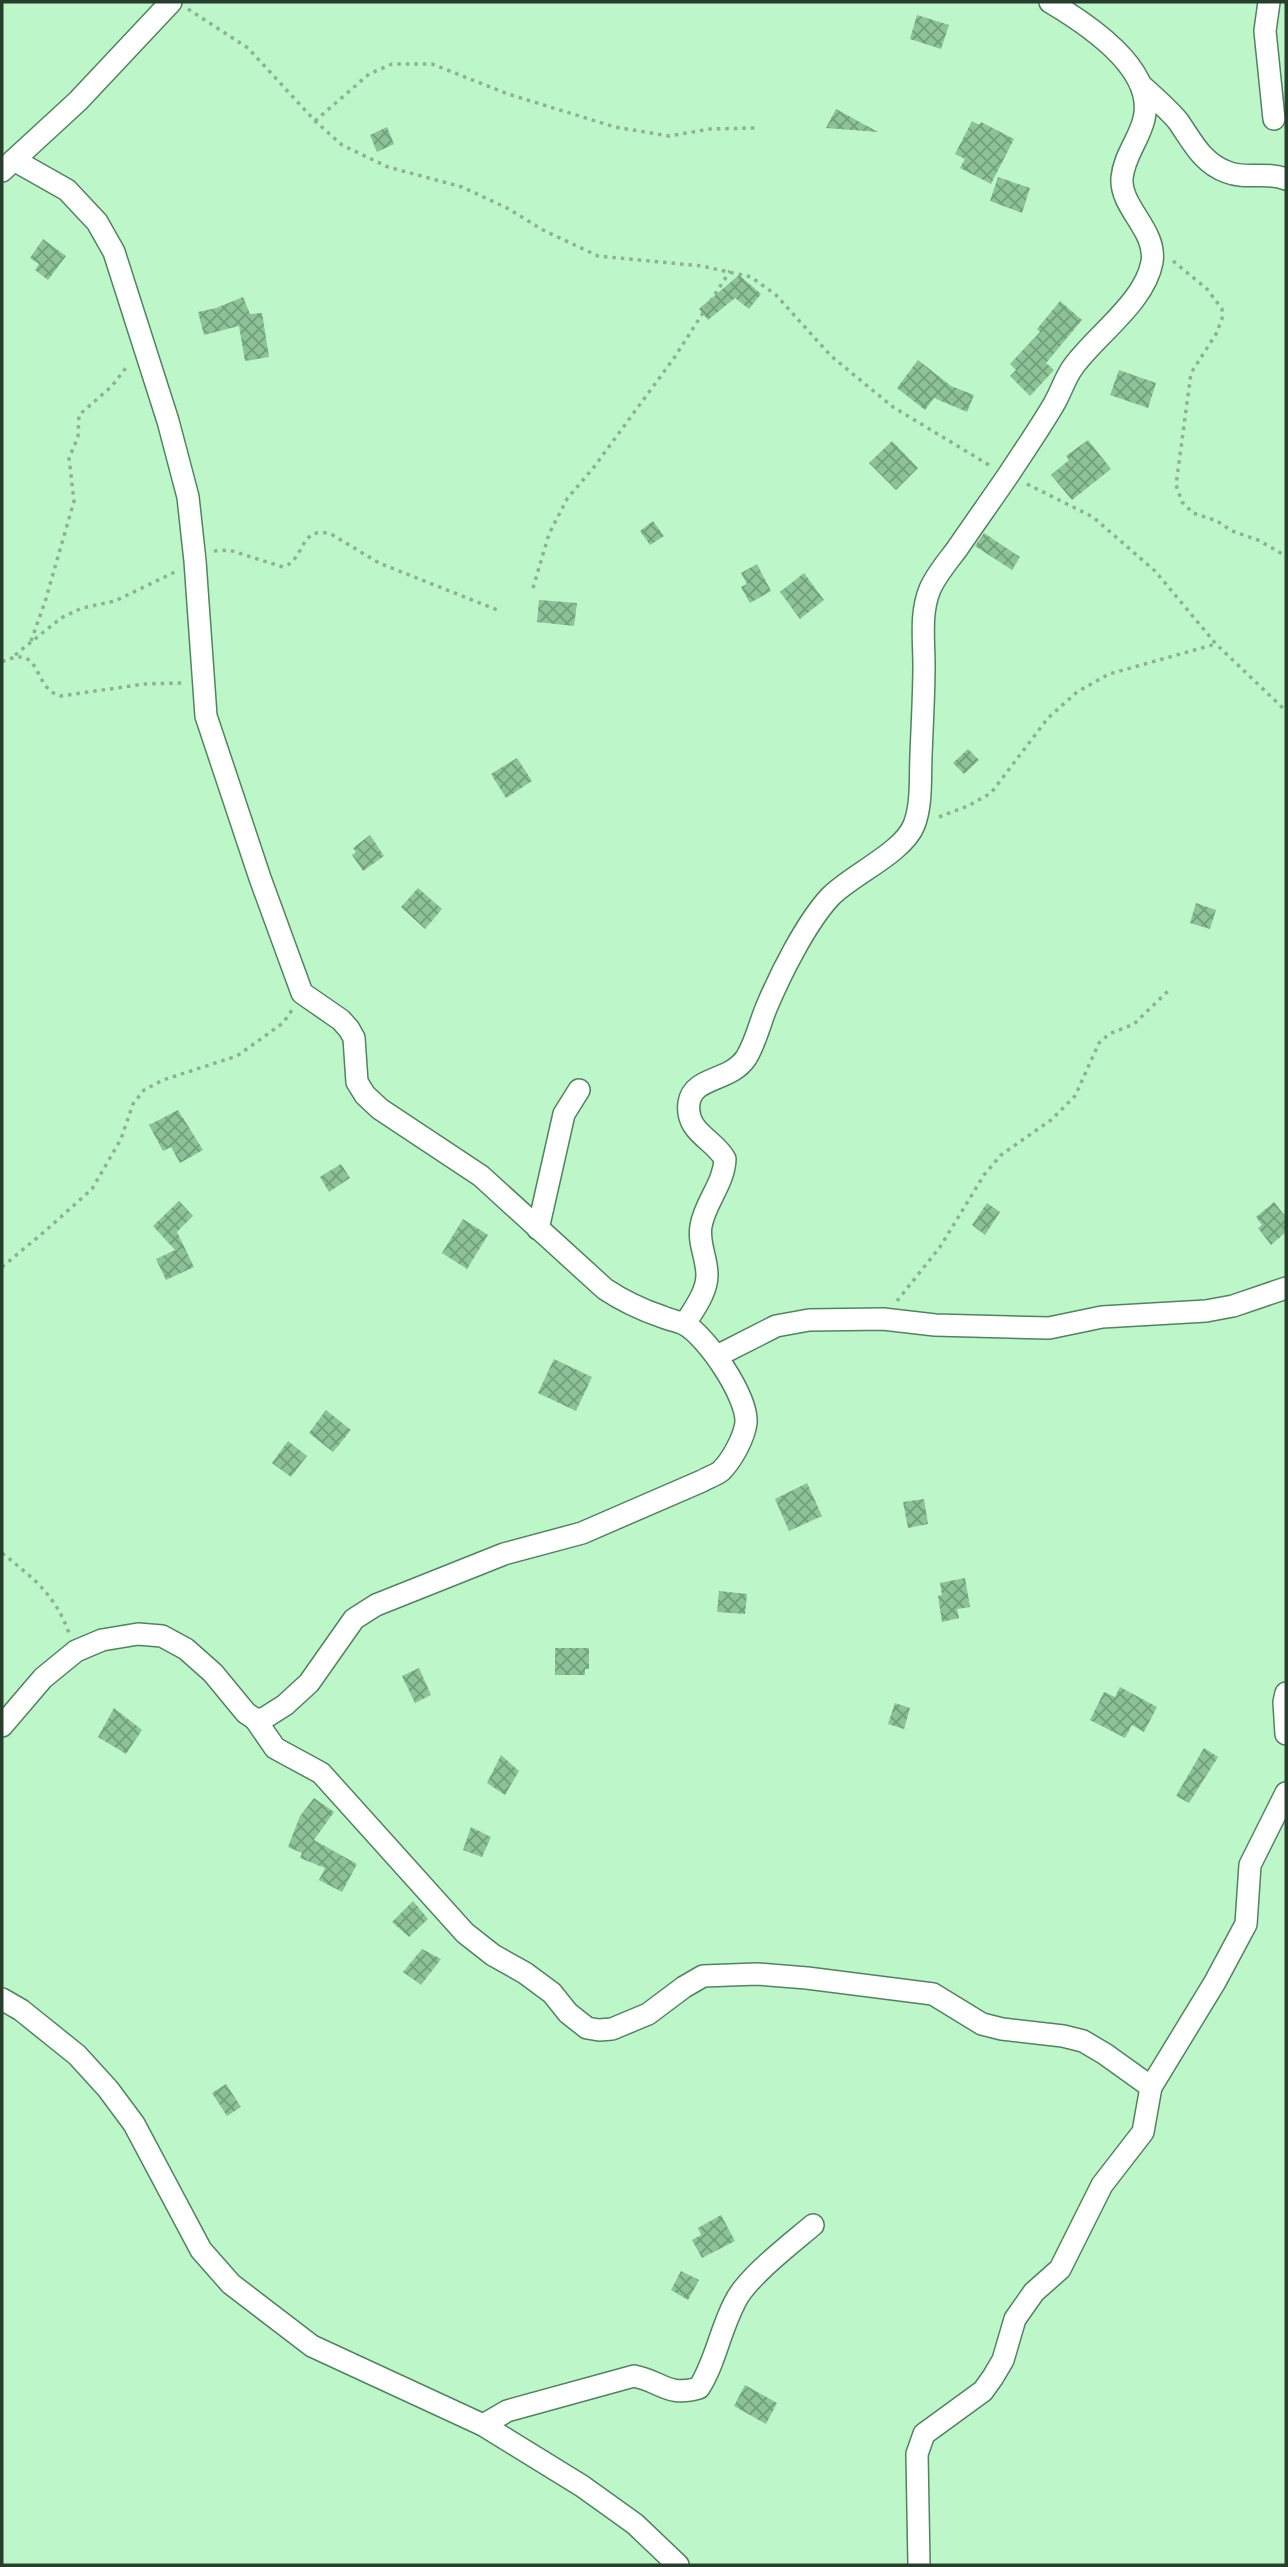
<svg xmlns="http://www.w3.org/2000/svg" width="1288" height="2567" font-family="Manrope,sans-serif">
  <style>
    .building { fill: url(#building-cross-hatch) }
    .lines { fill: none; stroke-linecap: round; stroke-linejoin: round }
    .street-casing { stroke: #4f855c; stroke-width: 24 }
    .path { stroke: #88b591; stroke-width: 3.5; stroke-dasharray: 3.5 5; stroke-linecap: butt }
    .street { stroke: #fff; stroke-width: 21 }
  </style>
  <defs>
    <pattern id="building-cross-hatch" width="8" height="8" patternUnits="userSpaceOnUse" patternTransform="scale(1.75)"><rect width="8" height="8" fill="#8bc296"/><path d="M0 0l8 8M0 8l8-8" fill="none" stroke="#729f7b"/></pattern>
  </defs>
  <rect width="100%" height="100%" fill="#bdf6c8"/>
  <g class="building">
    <path d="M917,15L949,25L941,49L910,39Z"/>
    <path d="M836,109L878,132L826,128Z"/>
    <path d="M972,121L979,125L981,122L1014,139L991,184L960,168L965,159L955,154Z"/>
    <path d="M387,127L394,144L377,152L370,135Z"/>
    <path d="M998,177L1030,188L1022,213L990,201Z"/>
    <path d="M43,239L66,256L48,280L35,270L39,264L30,258Z"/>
    <path d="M739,275L761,294L749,309L735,298L708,320L699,309Z"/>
    <path d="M243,297L250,314L262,313L269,357L245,361L239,326L204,335L198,312L216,308Z"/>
    <path d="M1060,301L1082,320L1046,363L1054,370L1030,396L1010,376L1016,370L1010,364L1040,332L1037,329Z"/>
    <path d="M918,360L951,386L974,395L967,412L934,398L925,410L897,388Z"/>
    <path d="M1119,370L1156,383L1148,408L1110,395Z"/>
    <path d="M1088,440L1111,469L1072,500L1051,475L1069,460L1066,456Z"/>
    <path d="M892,441L918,468L896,490L869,463Z"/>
    <path d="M653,521L664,536L650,545L640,531Z"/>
    <path d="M984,533L1020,557L1012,570L975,546Z"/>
    <path d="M757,564L771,591L750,603L741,587L747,584L741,573Z"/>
    <path d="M804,573L824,600L800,619L780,592Z"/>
    <path d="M539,600L577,603L574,626L537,622Z"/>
    <path d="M968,749L979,760L964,774L953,763Z"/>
    <path d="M517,758L532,781L506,798L491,774Z"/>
    <path d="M370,835L384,856L363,871L352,855L356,852L353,848Z"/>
    <path d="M418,888L442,909L425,929L401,907Z"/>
    <path d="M1196,903L1216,910L1210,929L1190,923Z"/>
    <path d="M178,1110L203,1150L180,1163L171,1147L163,1151L149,1125Z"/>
    <path d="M341,1164L350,1178L329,1192L320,1177Z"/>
    <path d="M179,1201L193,1216L177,1232L194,1267L166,1280L156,1259L175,1250L153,1226Z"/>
    <path d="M1274,1202L1286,1217V1232L1271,1245L1258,1228L1262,1225L1256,1217Z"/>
    <path d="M987,1203L1000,1212L985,1235L972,1225Z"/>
    <path d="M463,1219L488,1235L467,1269L442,1253Z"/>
    <path d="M554,1359L592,1377L576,1411L538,1393Z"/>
    <path d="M326,1410L351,1430L333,1452L309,1433Z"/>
    <path d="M288,1441L307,1456L291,1477L272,1463Z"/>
    <path d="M807,1483L822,1516L789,1531L775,1499Z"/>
    <path d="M924,1499L928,1524L908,1528L903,1502Z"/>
    <path d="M965,1578L970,1607L957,1609L959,1618L942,1622L938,1596L942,1595L940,1583Z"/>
    <path d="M719,1591L747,1594L745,1614L717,1612Z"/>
    <path d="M555,1648H589V1669H585V1675H555Z"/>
    <path d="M419,1668L431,1695L415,1703L402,1676Z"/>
    <path d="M1120,1687L1157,1707L1144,1732L1132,1725L1125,1738L1090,1720L1104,1692L1115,1697Z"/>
    <path d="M895,1703L910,1708L904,1729L888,1724Z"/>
    <path d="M114,1708L142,1730L126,1754L98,1737Z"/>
    <path d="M1204,1748L1218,1757L1189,1803L1176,1796Z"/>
    <path d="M501,1755L519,1771L505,1795L487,1783Z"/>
    <path d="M314,1798L334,1812L314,1840L357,1864L342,1892L319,1880L325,1868L300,1858L302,1853L288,1847L300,1816Z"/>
    <path d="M471,1827L491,1837L482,1857L463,1850Z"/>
    <path d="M413,1901L428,1919L409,1937L392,1922Z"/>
    <path d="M422,1949L441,1959L421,1985L403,1972Z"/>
    <path d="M226,2084L241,2107L227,2116L212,2093Z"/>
    <path d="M721,2215L735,2241L702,2258L692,2240L701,2235L698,2228Z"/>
    <path d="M681,2271L699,2280L688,2300L671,2290Z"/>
    <path d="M745,2385L777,2403L766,2424L734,2406Z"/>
  </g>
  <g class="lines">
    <defs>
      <g id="street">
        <path d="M1269,2L1265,31L1274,119"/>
        <path d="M1142,86C1154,97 1168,109 1178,121C1192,141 1202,163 1227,172C1246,180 1266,171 1286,179"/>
        <path d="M2,171L78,101L171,2"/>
        <path d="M538,1229L564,1114L579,1090"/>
        <path d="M685,1324C693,1310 707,1293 707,1275C707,1258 698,1243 701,1226C705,1202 724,1184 725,1159C714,1139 685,1132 689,1103C693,1076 730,1082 746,1058C756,1042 760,1022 767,1006C781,973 806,923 830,897C851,875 903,853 914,825C922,805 920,778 921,756C922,726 924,695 924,665C924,640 920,613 930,589C936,575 948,561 957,549C974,524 992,499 1009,474C1024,451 1040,428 1054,404C1061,392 1065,378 1073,367C1096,335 1145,302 1152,262C1157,230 1120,208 1122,178C1124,156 1139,140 1144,119C1156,69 1087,24 1050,2"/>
        <path d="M717,1356L776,1326L809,1320L883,1319L935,1325L1049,1328L1102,1317L1206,1311L1233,1306L1286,1288"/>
        <path d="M1286,1693L1284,1702L1286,1734"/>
        <path d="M255,1719L275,1748L321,1773L465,1933L493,1955L525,1973L552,1993L568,2013L587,2028L599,2030L612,2029L648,2014L684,1987L703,1976L757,1974L807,1978L933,1994L982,2024L1002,2029L1063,2036L1083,2041L1105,2054L1151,2087"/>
        <path d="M2,1726L43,1678L76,1651L102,1640L138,1634L162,1636L186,1649L213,1673L246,1713L255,1719H263L285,1705L309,1683L354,1619L376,1605L504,1554L582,1533L702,1481C707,1478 716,1475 721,1471C732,1460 744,1438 746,1423C748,1397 706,1335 684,1324C677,1321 670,1320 663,1317C642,1310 623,1301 605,1289L481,1176L380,1109L365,1095L357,1082L354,1038L349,1029L341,1020L302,993L260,878L206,716L195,561L188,497L168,421L114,252L97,222L67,190L14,160"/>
        <path d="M2,1999L21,2010L77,2055L108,2089L134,2124L201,2250L231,2284L312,2346L483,2425L582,2486L635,2524L678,2565"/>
        <path d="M483,2425L507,2411L634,2376C663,2382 667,2397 699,2388C716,2361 720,2330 735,2302C746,2278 792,2243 813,2225"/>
        <path d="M919,2565L917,2454L924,2434L983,2391L993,2377L1003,2360L1015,2319L1034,2292L1060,2269L1102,2185L1143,2132L1151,2087L1215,1982L1246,1924L1250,1865L1286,1793"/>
      </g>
    </defs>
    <use href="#street" class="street-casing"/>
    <g class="path">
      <path d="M188,9L248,48L315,121L342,145L388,167L462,187L507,208L543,230L598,256L702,266L751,277L776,295L831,356L893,407L989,465"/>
      <path d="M315,121L369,74L392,64H432L508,94L615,127L669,136L710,129L755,128"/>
      <path d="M1173,261L1207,289L1222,309V319L1216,334L1191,373L1176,485L1182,502L1193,513L1217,521L1232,531L1258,540L1286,556"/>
      <path d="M1027,484L1093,517L1155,571L1216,644L1286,711"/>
      <path d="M214,551L229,550L283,567C306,560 298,525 331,534L379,563L500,611"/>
      <path d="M533,588L549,534L567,499L594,467L674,358L730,271"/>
      <path d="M31,641L45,602L74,501L69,458L78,437L79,415L112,386L128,365"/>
      <path d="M15,655L61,618L82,608L115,601L177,571"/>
      <path d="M2,662C44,642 31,689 61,696L144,684L184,683"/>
      <path d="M939,817L968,806L991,793L1048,718L1077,692L1109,674L1216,644"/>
      <path d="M2,1267L44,1232L92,1189L121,1139L133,1104L144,1090L163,1080L237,1056L283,1023L292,1010"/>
      <path d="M897,1301L940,1247L984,1175L1001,1155L1051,1120L1075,1096L1099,1043L1109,1034L1134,1024L1168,991"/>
      <path d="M2,1553C34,1579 54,1593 69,1633"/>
    </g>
    <use href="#street" class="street"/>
  </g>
  <rect width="1288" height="2567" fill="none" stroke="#273e2c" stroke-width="7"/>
</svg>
